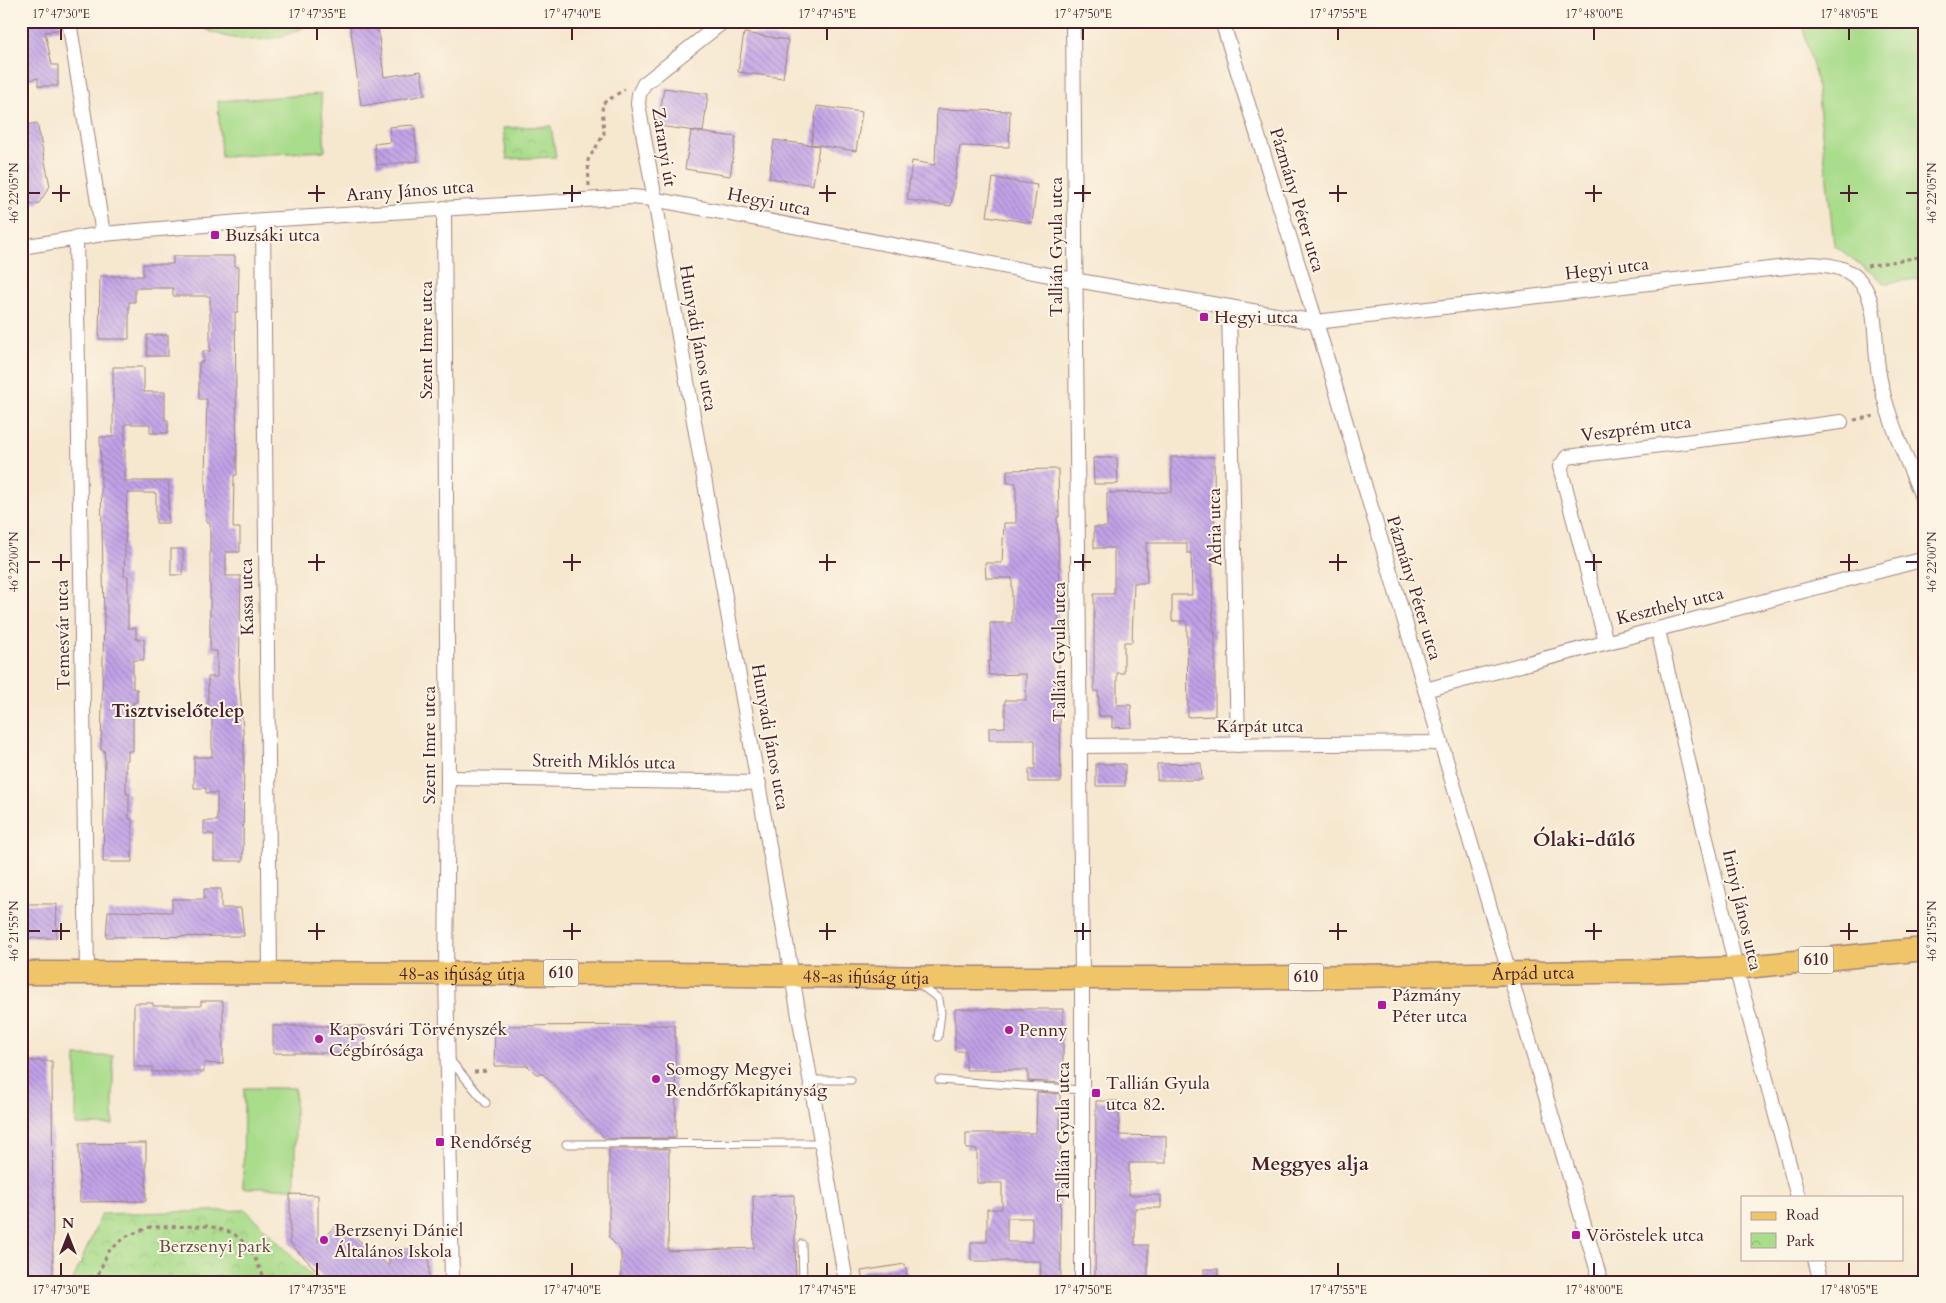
<svg xmlns="http://www.w3.org/2000/svg" width="1946" height="1303" font-family="Cardo,serif">
  <style>
    .grass { fill: #a9dc8b; stroke: #7a7e5b }
    .park { fill: url(#park-crowns); stroke: #7a7e5b }
    .lines { fill: none; stroke-linecap: round; stroke-linejoin: round }
    .stream { stroke: #6cade0; stroke-width: 5 }
    .building { fill: url(#building-back-hatch); fill-rule: evenodd }
    .lane-casing { stroke: #a0837d; stroke-width: 9 }
    .street-casing { stroke: #a0837d; stroke-width: 16 }
    .primary-casing { stroke: #a0837d; stroke-width: 25 }
    .path { stroke: #a0837d; stroke-width: 3; stroke-dasharray: 4 4; stroke-linecap: butt }
    .lane { stroke: #fff; stroke-width: 7 }
    .street { stroke: #fff; stroke-width: 14 }
    .primary { stroke: #f0c469; stroke-width: 22 }
    .ticks { fill: none; stroke: #4a1f2b; stroke-width: 2 }
    .poi-dot { fill: #b5179e; stroke: #fcf5e5; stroke-width: 2 }
    .labels { text-anchor: middle; dominant-baseline: central; stroke-width: 4; stroke-linejoin: round; paint-order: stroke }
    .shield { fill: #fcf5e5; stroke: #7f5f63; stroke-width: 1 }
    .shield-label { font-size: 16px; font-weight: bold; fill: #4a1f2b }
    .street-label { font-size: 18px; fill: #4a1f2b; stroke: #fcf5e5 }
    .poi-label { font-size: 18px; fill: #4a1f2b; stroke: #fcf5e5; text-anchor: start }
    .park-label { font-size: 18px; fill: #624e43; stroke: #fcf5e5 }
    .neighbourhood-label { font-size: 19px; font-weight: bold; fill: #4a1f2b; stroke: #fcf5e5 }
    .quarter-label { font-size: 20px; font-weight: bold; fill: #4a1f2b; stroke: #fcf5e5 }
    .neatline { fill: none; stroke: #4a1f2b; stroke-width: 2 }
    .ticks-label { font-size: 12px; text-anchor: middle; fill: #4a1f2b }
  </style>
  <defs>
    <pattern id="park-crowns" width="20" height="18" patternUnits="userSpaceOnUse" patternTransform="scale(1.25)"><rect width="20" height="18" fill="#a9dc8b"/><path d="M2 6a3 3 0 1 1 6 0M12 15a3 3 0 1 1 6 0" fill="none" stroke="#93bc78"/></pattern>
    <pattern id="building-back-hatch" width="6" height="6" patternUnits="userSpaceOnUse" patternTransform="scale(1.25)"><rect width="6" height="6" fill="#c1a2e8"/><path d="M-1 5l2 2M0 0l6 6M5-1l2 2" fill="none" stroke="#9f83bc"/></pattern>
  </defs>
  <rect width="100%" height="100%" fill="#fcf5e5"/>
  <filter id="ink" filterUnits="userSpaceOnUse"><feTurbulence type="fractalNoise" baseFrequency=".02" numOctaves="2"/><feDisplacementMap in="SourceGraphic" scale="10" xChannelSelector="R" yChannelSelector="G"/><feConvolveMatrix kernelMatrix="1 2 1 2 8 2 1 2 1" color-interpolation-filters="sRGB"/></filter>
  <filter id="wash" filterUnits="userSpaceOnUse"><feTurbulence type="fractalNoise" baseFrequency=".0096" numOctaves="4" result="noise"/><feDisplacementMap in="SourceGraphic" scale="20" xChannelSelector="R" yChannelSelector="G"/><feGaussianBlur stdDeviation="1.12" result="paint"/><feColorMatrix in="noise" values="0 0 0 0 0 0 0 0 0 0 0 0 0 0 0 0 0 1.4 0 .05"/><feComposite in="paint" operator="in"/></filter>
  <g filter="url(#wash)">
    <rect width="100%" height="100%" fill="#f6e7cf"/>
    <g class="grass">
      <path d="M190,21H314C276,47 228,45 190,21Z"/>
      <path d="M1801,21H1925V278L1885,283L1834,245L1816,78Z"/>
      <path d="M321,94L325,151L221,157L218,101Z"/>
      <rect x="76" y="1056" width="37" height="69"/>
      <path d="M244,1088H295V1188H243Z"/>
    </g>
    <g class="park">
      <path d="M551,126L556,157L507,159L503,128Z"/>
      <path d="M246,1210L318,1282H72L102,1214Z"/>
    </g>
    <g class="lines">
      <path class="stream" d="M1924,21L1925,23"/>
    </g>
    <g id="blocks">
      <g class="building">
        <path d="M21,21H60L61,29L45,32L52,65H58V86H38V78L21,82Z"/>
        <path d="M377,22L384,77L421,71L425,95L361,106L350,24Z"/>
        <path d="M744,33L788,40L783,78L738,72Z"/>
        <path d="M664,88L708,94L703,132L658,126Z"/>
        <path d="M817,106L862,112L856,151L811,144Z"/>
        <path d="M937,109L1010,111L1009,147L960,146L951,206L907,200L912,161L935,165Z"/>
        <path d="M37,123L50,186L39,203L21,206V126Z"/>
        <path d="M414,125L418,161L377,165L374,144L391,142L389,127Z"/>
        <path d="M691,131L736,137L730,176L685,169Z"/>
        <path d="M774,140L819,146L813,185L769,178Z"/>
        <path d="M993,178L1037,185L1032,223L987,216Z"/>
        <path d="M173,256H235V267H239L238,312H235L237,475H234L233,528H240V552H226V576H241L239,677L244,743L243,861H214V834H204V821H217V793H206V788H194V757H212V715H208V677H217V651H210V522H206L205,477L207,399H199V362H203V351H210V296H173V288H135V302H129V339H99L100,276H143V264H173Z"/>
        <rect x="147" y="335" width="21" height="21"/>
        <path d="M113,367H144V392H165V420H168V433H150V424H125V481H169L168,523H156V493H127L124,576H128V628H136V639H144V660H133V689H137V702H133V751H128V760H126V794H129V819H132V862H103L105,760L104,750H101L104,617L100,437H113Z"/>
        <path d="M1171,457H1214L1215,553H1212L1213,630H1215V716L1188,717L1187,624L1185,621H1172V595H1192L1191,553H1187V543H1146L1147,583H1134L1132,642H1124V673H1117V705H1131L1132,727L1112,728V716H1099L1098,691H1094V594H1114V548H1094V527H1107V493L1172,492Z"/>
        <path d="M1093,458H1117L1118,484H1094Z"/>
        <path d="M1058,469L1059,517H1057L1060,584L1061,605H1058L1061,782H1029V769H1035V740H989V728L1005,727V700H1026V674L989,675L988,661H991L990,623H1012V578H986L985,563H1002L1004,523H1016V483H1007V470Z"/>
        <rect x="171" y="549" width="12" height="26"/>
        <path d="M1201,763L1202,780H1157V764Z"/>
        <rect x="1096" y="764" width="29" height="22"/>
        <path d="M204,889H221V908H241L244,936L106,937L108,911L172,912V899H204Z"/>
        <path d="M21,904H57L56,938H21Z"/>
        <path d="M201,1001H223V1064L204,1063V1072H152V1067H134V1003H153V1006H201Z"/>
        <path d="M955,1009H1063V1083L1028,1081V1070H966V1051H955Z"/>
        <path d="M675,1025L676,1138L606,1139L543,1074H536L528,1066H494L495,1026Z"/>
        <rect x="273" y="1026" width="92" height="27"/>
        <path d="M21,1061H52L53,1282H21Z"/>
        <path d="M1037,1092L1060,1094L1061,1282H1041L1040,1261H971V1242H987V1209H1002V1183H977V1149H966V1133H1036ZM1007,1218H1032V1242H1007Z"/>
        <path d="M1096,1101H1119V1135L1166,1136V1163H1129V1195H1161V1208H1135V1245H1148V1282H1095Z"/>
        <path d="M146,1143V1201L80,1202L79,1144Z"/>
        <path d="M609,1149H669L668,1251L754,1248L753,1196L794,1195L796,1282H621V1251L609,1237Z"/>
        <path d="M290,1194L318,1195V1242L339,1223L389,1266V1249H429V1282H328L290,1243Z"/>
        <path d="M905,1264L908,1282H863L861,1271Z"/>
        <rect x="1204" y="1269" width="14" height="13"/>
      </g>
    </g>
  </g>
  <g filter="url(#ink)">
    <use href="#blocks" fill-opacity="0" stroke="#a0837d" stroke-width="1"/>
    <g class="lines">
      <defs>
        <g id="lane">
          <path d="M920,985L939,999L941,1013L938,1037"/>
          <path d="M450,1060L486,1103"/>
          <path d="M810,1080H851"/>
          <path d="M939,1080L1082,1090"/>
          <path d="M566,1144L820,1143"/>
          <path d="M802,1244L803,1282"/>
        </g>
        <g id="street">
          <path d="M69,21L103,234"/>
          <path d="M724,21L644,84L639,94L638,104L846,1282"/>
          <path d="M1073,21L1082,979V1282"/>
          <path d="M1222,21L1316,322L1601,1282"/>
          <path d="M444,208L448,778L446,973L452,1282"/>
          <path d="M263,220L270,974"/>
          <path d="M76,237L87,973"/>
          <path d="M21,247L103,234L263,220L632,197L653,199L1075,280L1316,322L1812,264C1833,265 1853,268 1865,288C1878,310 1874,349 1879,375C1887,419 1909,463 1925,505"/>
          <path d="M1229,307L1238,745"/>
          <path d="M1658,630L1736,968L1798,1197"/>
          <path d="M1606,642L1560,467L1567,457L1841,422"/>
          <path d="M1425,690L1925,559"/>
          <path d="M1079,746L1441,743"/>
          <path d="M448,778L759,783"/>
          <path d="M1815,1259L1821,1282"/>
        </g>
        <g id="primary">
          <path id="s1" d="M21,973L676,974L942,978H1230L1658,971L1736,968L1925,949"/>
        </g>
      </defs>
      <use href="#lane" class="lane-casing"/>
      <use href="#street" class="street-casing"/>
      <use href="#primary" class="primary-casing"/>
      <g class="path">
        <path d="M589,186L588,160L604,134L602,104L625,89"/>
        <path d="M1867,266L1925,256"/>
        <path d="M1854,420L1875,416"/>
        <path d="M474,1072L490,1071"/>
        <path d="M95,1282L108,1252L127,1236L150,1227L209,1226L233,1233L250,1248L266,1282"/>
      </g>
      <use href="#lane" class="lane"/>
      <use href="#street" class="street"/>
      <use href="#primary" class="primary"/>
    </g>
  </g>
  <path class="ticks" d="M61,28V40M317,28V40M572,28V40M827,28V40M1083,28V40M1338,28V40M1594,28V40M1849,28V40M61,185V202M317,185V202M572,185V202M827,185V202M1083,185V202M1338,185V202M1594,185V202M1849,185V202M28,193H40M52,193H70M308,193H325M563,193H581M819,193H836M1074,193H1091M1329,193H1347M1585,193H1602M1840,193H1858M1906,193H1918M61,554V571M317,554V571M572,554V571M827,554V571M1083,554V571M1338,554V571M1594,554V571M1849,554V571M28,562H40M52,562H70M308,562H325M563,562H581M819,562H836M1074,562H1091M1329,562H1347M1585,562H1602M1840,562H1858M1906,562H1918M61,923V940M317,923V940M572,923V940M827,923V940M1083,923V940M1338,923V940M1594,923V940M1849,923V940M28,931H40M52,931H70M308,931H325M563,931H581M819,931H836M1074,931H1091M1329,931H1347M1585,931H1602M1840,931H1858M1906,931H1918M61,1263V1276M317,1263V1276M572,1263V1276M827,1263V1276M1083,1263V1276M1338,1263V1276M1594,1263V1276M1849,1263V1276"/>
  <g class="poi-dot">
    <rect x="210" y="230" width="10" height="10" rx="2.5"/>
    <rect x="1199" y="312" width="10" height="10" rx="2.5"/>
    <rect x="1377" y="1000" width="10" height="10" rx="2.5"/>
    <circle cx="1009" cy="1030" r="5"/>
    <circle cx="319" cy="1039" r="5"/>
    <circle cx="656" cy="1079" r="5"/>
    <rect x="1091" y="1088" width="10" height="10" rx="2.5"/>
    <rect x="435" y="1137" width="10" height="10" rx="2.5"/>
    <rect x="1571" y="1230" width="10" height="10" rx="2.5"/>
    <circle cx="324" cy="1240" r="5"/>
  </g>
  <g class="labels">
    <g class="shield">
      <rect x="1798.5" y="946.5" width="35" height="27" rx="4"/>
      <rect x="543.5" y="959.5" width="35" height="27" rx="4"/>
      <rect x="1288.5" y="963.5" width="35" height="27" rx="4"/>
    </g>
    <g class="shield-label">
      <text x="1816" y="960">610</text>
      <text x="561" y="973">610</text>
      <text x="1306" y="977">610</text>
    </g>
    <g class="street-label">
      <text transform="translate(664 147) rotate(81)">Zaranyi út</text>
      <text transform="translate(410 191) rotate(-4)">Arany János utca</text>
      <text transform="translate(1297 200) rotate(73)">Pázmány Péter utca</text>
      <text transform="translate(769 202) rotate(11)">Hegyi utca</text>
      <text transform="translate(1056 247) rotate(-90)">Tallián Gyula utca</text>
      <text transform="translate(1607 269) rotate(-7)">Hegyi utca</text>
      <text transform="translate(698 338) rotate(80)">Hunyadi János utca</text>
      <text transform="translate(426 340) rotate(-90)">Szent Imre utca</text>
      <text transform="translate(1636 429) rotate(-7)">Veszprém utca</text>
      <text transform="translate(1215 527) rotate(-91)">Adria utca</text>
      <text transform="translate(1414 588) rotate(73)">Pázmány Péter utca</text>
      <text transform="translate(247 597) rotate(-91)">Kassa utca</text>
      <text transform="translate(1670 606) rotate(-14)">Keszthely utca</text>
      <text transform="translate(63 635) rotate(-91)">Temesvár utca</text>
      <text transform="translate(1059 652) rotate(-90)">Tallián Gyula utca</text>
      <text x="1260" y="726">Kárpát utca</text>
      <text transform="translate(770 737) rotate(80)">Hunyadi János utca</text>
      <text transform="translate(429 745) rotate(-90)">Szent Imre utca</text>
      <text transform="translate(604 762) rotate(1)">Streith Miklós utca</text>
      <text transform="translate(1742 910) rotate(77)">Irinyi János utca</text>
      <text stroke="none"><textPath href="#s1" startOffset="441">48-as ifjúság útja</textPath></text>
      <text stroke="none"><textPath href="#s1" startOffset="1512">Árpád utca</textPath></text>
      <text stroke="none"><textPath href="#s1" startOffset="845">48-as ifjúság útja</textPath></text>
      <text transform="translate(1063 1132) rotate(-90)">Tallián Gyula utca</text>
    </g>
    <g class="poi-label">
      <text x="225" y="235">Buzsáki utca</text>
      <text x="1214" y="317">Hegyi utca</text>
      <text x="1392" y="995">Pázmány<tspan x="1392" dy="21">Péter utca</tspan></text>
      <text x="329" y="1029">Kaposvári Törvényszék<tspan x="329" dy="21">Cégbírósága</tspan></text>
      <text x="1019" y="1030">Penny</text>
      <text x="666" y="1069">Somogy Megyei<tspan x="666" dy="21">Rendőrfőkapitányság</tspan></text>
      <text x="1106" y="1083">Tallián Gyula<tspan x="1106" dy="21">utca 82.</tspan></text>
      <text x="450" y="1142">Rendőrség</text>
      <text x="334" y="1230">Berzsenyi Dániel<tspan x="334" dy="21">Általános Iskola</tspan></text>
      <text x="1586" y="1235">Vöröstelek utca</text>
    </g>
    <g class="park-label">
      <text x="215" y="1246">Berzsenyi park</text>
    </g>
    <g class="neighbourhood-label">
      <text x="178" y="711">Tisztviselőtelep</text>
    </g>
    <g class="quarter-label">
      <text x="1584" y="839">Ólaki-dűlő</text>
      <text x="1310" y="1163">Meggyes alja</text>
    </g>
  </g>
  <rect width="1946" height="1303" fill="none" stroke="#fcf5e5" stroke-width="55"/>
  <rect x="1741" y="1196" width="162" height="65" fill="#fcf5e5" stroke="#b59f9b"/>
  <rect x="1751" y="1212" width="25" height="8" fill="#f0c469" stroke="#b59f9b"/>
  <text x="1786" y="1220" font-size="15" fill="#4a1f2b">Road</text>
  <rect x="1751" y="1233" width="25" height="15" fill="url(#park-crowns)" stroke="#b59f9b"/>
  <text x="1786" y="1246" font-size="15" fill="#4a1f2b">Park</text>
  <g transform="translate(68 1236)" stroke="#fcf5e5" stroke-width="4" paint-order="stroke">
  <path d="M0-4L9 19L0 12L-9 19Z" fill="#4a1f2b"/>
  <text y="-8" font-size="14" font-weight="bold" text-anchor="middle" fill="#4a1f2b">N</text>
  </g>
  <rect x="28" y="28" width="1890" height="1248" class="neatline"/>
  <g class="ticks-label">
    <text x="61" y="18">17°47'30"E</text>
    <text x="317" y="18">17°47'35"E</text>
    <text x="572" y="18">17°47'40"E</text>
    <text x="827" y="18">17°47'45"E</text>
    <text x="1083" y="18">17°47'50"E</text>
    <text x="1338" y="18">17°47'55"E</text>
    <text x="1594" y="18">17°48'00"E</text>
    <text x="1849" y="18">17°48'05"E</text>
    <text transform="translate(14 193) rotate(-90)" y="4">46°22'05"N</text>
    <text transform="translate(1932 193) rotate(-90)" y="4">46°22'05"N</text>
    <text transform="translate(14 562) rotate(-90)" y="4">46°22'00"N</text>
    <text transform="translate(1932 562) rotate(-90)" y="4">46°22'00"N</text>
    <text transform="translate(14 931) rotate(-90)" y="4">46°21'55"N</text>
    <text transform="translate(1932 931) rotate(-90)" y="4">46°21'55"N</text>
    <text x="61" y="1294">17°47'30"E</text>
    <text x="317" y="1294">17°47'35"E</text>
    <text x="572" y="1294">17°47'40"E</text>
    <text x="827" y="1294">17°47'45"E</text>
    <text x="1083" y="1294">17°47'50"E</text>
    <text x="1338" y="1294">17°47'55"E</text>
    <text x="1594" y="1294">17°48'00"E</text>
    <text x="1849" y="1294">17°48'05"E</text>
  </g>
</svg>
